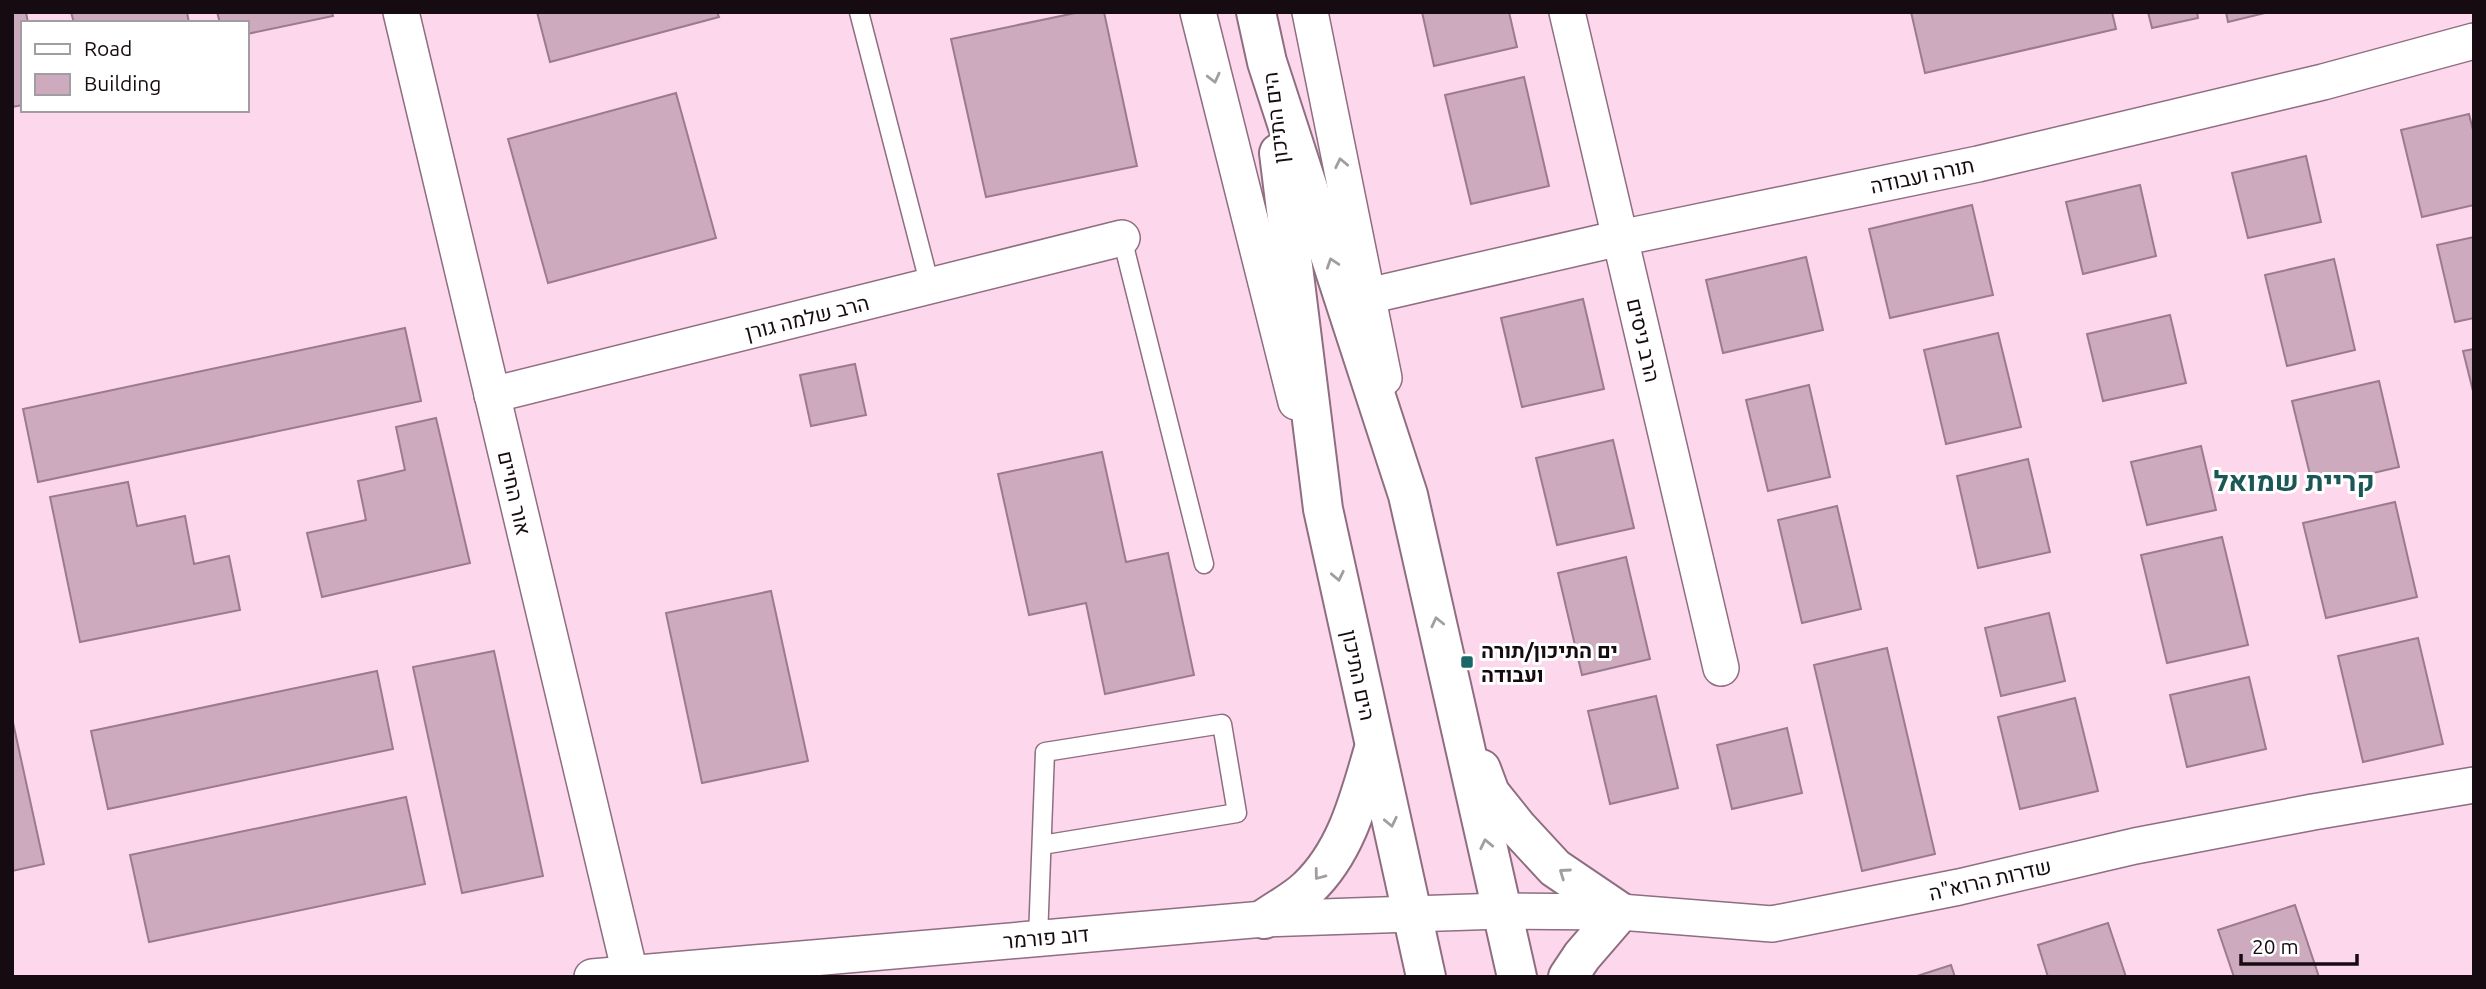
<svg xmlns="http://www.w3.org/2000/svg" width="2486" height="989" font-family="Ubuntu,Heebo,sans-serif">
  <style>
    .building { fill: #cdaabd; stroke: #9c7b8e; stroke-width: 2 }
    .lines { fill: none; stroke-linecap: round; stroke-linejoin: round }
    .service-casing { stroke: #8e6e80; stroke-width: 21 }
    .minor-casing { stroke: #8e6e80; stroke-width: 38 }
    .tertiary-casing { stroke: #8e6e80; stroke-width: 42 }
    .service { stroke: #fff; stroke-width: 18 }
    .minor { stroke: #fff; stroke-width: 35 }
    .tertiary { stroke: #fff; stroke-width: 38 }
    .oneway { stroke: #a29da0 }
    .poi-dot { fill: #196766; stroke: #fff; stroke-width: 2.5 }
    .labels { text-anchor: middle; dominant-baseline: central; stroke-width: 6; stroke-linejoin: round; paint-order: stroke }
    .street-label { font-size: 21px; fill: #170b12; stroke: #fff }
    .poi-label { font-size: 21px; font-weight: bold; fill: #170b12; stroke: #fff; text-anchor: start }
    .district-label { font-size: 28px; font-weight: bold; fill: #1b5756; stroke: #fff }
  </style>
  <rect width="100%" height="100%" fill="#fdd8ec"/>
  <g class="building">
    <path d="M12,12H26L28,23H23V105L12,107Z"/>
    <path d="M71,12H187L189,23H74Z"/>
    <path d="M217,12H332L333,16L247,34V23H220Z"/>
    <path d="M537,12H717L719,17L550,62Z"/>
    <path d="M1080,12H1104L1137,166L986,197L951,39Z"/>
    <path d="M1422,12H1509L1517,47L1434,66Z"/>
    <path d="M1911,12H2112L2116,29L1925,73Z"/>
    <path d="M2148,12H2197L2198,18L2152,28Z"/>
    <path d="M2226,12H2269L2228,22Z"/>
    <path d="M1524,77L1549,186L1471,204L1445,95Z"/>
    <path d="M676,93L716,238L548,283L508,139Z"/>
    <path d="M2469,114L2474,134V205L2422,217L2401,130Z"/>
    <path d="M2306,156L2321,222L2248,238L2232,173Z"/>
    <path d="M2140,185L2156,256L2083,274L2066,202Z"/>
    <path d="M1972,205L1993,295L1890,318L1869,229Z"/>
    <path d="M2474,237V318L2455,322L2437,245Z"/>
    <path d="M1806,257L1823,330L1723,353L1706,280Z"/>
    <path d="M2334,259L2355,350L2287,366L2265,275Z"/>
    <path d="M1583,299L1604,389L1522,407L1501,318Z"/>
    <path d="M2170,315L2186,383L2103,401L2087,334Z"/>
    <path d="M405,328L421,401L38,482L23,409Z"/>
    <path d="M1998,333L2021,427L1946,444L1924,350Z"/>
    <path d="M2474,349V395L2463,351Z"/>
    <path d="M855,364L866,415L811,426L800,375Z"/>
    <path d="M2379,381L2399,467L2313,487L2292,401Z"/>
    <path d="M1809,385L1830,477L1768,491L1746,400Z"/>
    <path d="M436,418L470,563L322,597L307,533L366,520L358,481L405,470L396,427Z"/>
    <path d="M1613,440L1634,528L1557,545L1536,458Z"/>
    <path d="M2201,446L2216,510L2147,525L2131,462Z"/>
    <path d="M1102,452L1126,562L1168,553L1194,675L1105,694L1086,603L1029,615L998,474Z"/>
    <path d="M2028,459L2050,552L1978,568L1957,476Z"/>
    <path d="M128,482L137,526L185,516L194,564L229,556L240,610L80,642L50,497Z"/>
    <path d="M2395,502L2417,597L2326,618L2303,523Z"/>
    <path d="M1837,506L1861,609L1802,623L1778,520Z"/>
    <path d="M2222,537L2248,645L2167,663L2141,555Z"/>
    <path d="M1626,557L1650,659L1582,675L1558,573Z"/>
    <path d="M771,591L808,761L702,783L666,613Z"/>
    <path d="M2049,613L2065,681L2001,696L1985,628Z"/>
    <path d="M2418,638L2443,744L2363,762L2338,656Z"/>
    <path d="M1887,648L1935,854L1862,871L1814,665Z"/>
    <path d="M494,651L543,876L462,893L413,667Z"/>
    <path d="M377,671L393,749L108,809L91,731Z"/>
    <path d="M2249,677L2266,749L2187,767L2170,695Z"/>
    <path d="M1656,696L1678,788L1610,804L1588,711Z"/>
    <path d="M2075,698L2098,791L2020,809L1998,717Z"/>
    <path d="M12,718L44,864L12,871Z"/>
    <path d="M1787,728L1802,793L1732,809L1717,745Z"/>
    <path d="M406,797L425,884L149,942L130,855Z"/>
    <path d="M2295,905L2319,977H2234L2218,930Z"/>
    <path d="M2108,923L2126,977H2048L2038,945Z"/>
    <path d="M1951,965L1955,977H1914Z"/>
  </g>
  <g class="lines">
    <defs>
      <g id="service">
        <path d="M859,12L930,286"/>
        <path d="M1122,238L1204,564"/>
        <path d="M1038,938L1045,752L1222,724L1237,813L1042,845"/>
      </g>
      <g id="minor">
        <path d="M401,12L630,973"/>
        <path d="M1198,12L1296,402"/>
        <path d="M1310,12L1384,378"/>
        <path d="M1567,12L1721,668"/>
        <path d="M1368,296L1620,238L1978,164L2323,82L2474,41"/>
        <path d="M492,395L1122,238"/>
        <path d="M592,977L1264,919L1501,911L1620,912L1772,924L1959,887L2135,846L2313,812L2474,785"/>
      </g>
      <g id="tertiary">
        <path d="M1256,12L1267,62L1408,495L1517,977"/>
        <path d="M1279,153L1323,509L1426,977"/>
        <path d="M1481,769L1490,793L1518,828L1555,868L1620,912L1582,956L1568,977"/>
        <path d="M1264,919C1278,909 1296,900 1308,888C1346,852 1359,800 1373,752"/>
      </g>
    </defs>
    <use href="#service" class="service-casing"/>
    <use href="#minor" class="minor-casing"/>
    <use href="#tertiary" class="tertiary-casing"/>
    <use href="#service" class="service"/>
    <use href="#minor" class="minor"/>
    <use href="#tertiary" class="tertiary"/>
  </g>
  <defs><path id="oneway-chevron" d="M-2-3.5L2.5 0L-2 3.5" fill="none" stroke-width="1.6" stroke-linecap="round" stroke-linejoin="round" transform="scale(1.75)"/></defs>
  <g class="oneway">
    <use href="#oneway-chevron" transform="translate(1214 78) rotate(76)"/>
    <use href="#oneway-chevron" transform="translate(1341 163) rotate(-102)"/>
    <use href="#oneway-chevron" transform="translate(1332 263) rotate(-108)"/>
    <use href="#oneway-chevron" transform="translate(1338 576) rotate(78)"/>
    <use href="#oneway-chevron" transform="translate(1437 622) rotate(-103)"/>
    <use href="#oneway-chevron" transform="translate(1391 822) rotate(78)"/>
    <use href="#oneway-chevron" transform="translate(1486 844) rotate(-102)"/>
    <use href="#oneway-chevron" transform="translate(1564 873) rotate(-145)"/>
    <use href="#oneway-chevron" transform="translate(1319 875) rotate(127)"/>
  </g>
  <rect class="poi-dot" x="1460" y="655" width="14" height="14" rx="3.5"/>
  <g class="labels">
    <g class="street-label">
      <text transform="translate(1275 118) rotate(-97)">הים התיכון</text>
      <text transform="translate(1922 175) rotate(-12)">תורה ועבודה</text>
      <text transform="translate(807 317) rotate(-14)">הרב שלמה גורן</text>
      <text transform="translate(1644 340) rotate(77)">הרב ניסים</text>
      <text transform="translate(515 493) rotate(77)">אור החיים</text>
      <text transform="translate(1359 675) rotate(78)">הים התיכון</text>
      <text transform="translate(1990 879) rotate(-13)">שדרות הרוא"ה</text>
      <text transform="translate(1046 937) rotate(-5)">דוב פורמר</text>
    </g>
    <g class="poi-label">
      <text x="1481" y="650">ים התיכון/תורה<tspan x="1481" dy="24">ועבודה</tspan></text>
    </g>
    <g class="district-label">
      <text x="2294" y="480">קריית שמואל</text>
    </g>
  </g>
  <rect width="2486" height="989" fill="none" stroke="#170b12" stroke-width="28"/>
  <rect x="21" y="21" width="228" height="91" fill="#ffffff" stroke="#a29da0" stroke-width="2"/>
  <rect x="35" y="44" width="35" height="10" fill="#ffffff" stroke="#a29da0" stroke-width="2"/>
  <text x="84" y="56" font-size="21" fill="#170b12">Road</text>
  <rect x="35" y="74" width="35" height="21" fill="#cdaabd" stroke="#a29da0" stroke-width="2"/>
  <text x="84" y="91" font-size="21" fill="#170b12">Building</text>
  <path d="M2241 954v10h116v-10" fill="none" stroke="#170b12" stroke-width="3.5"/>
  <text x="2252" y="954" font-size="21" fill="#170b12" stroke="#ffffff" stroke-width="5" paint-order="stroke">20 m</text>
</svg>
